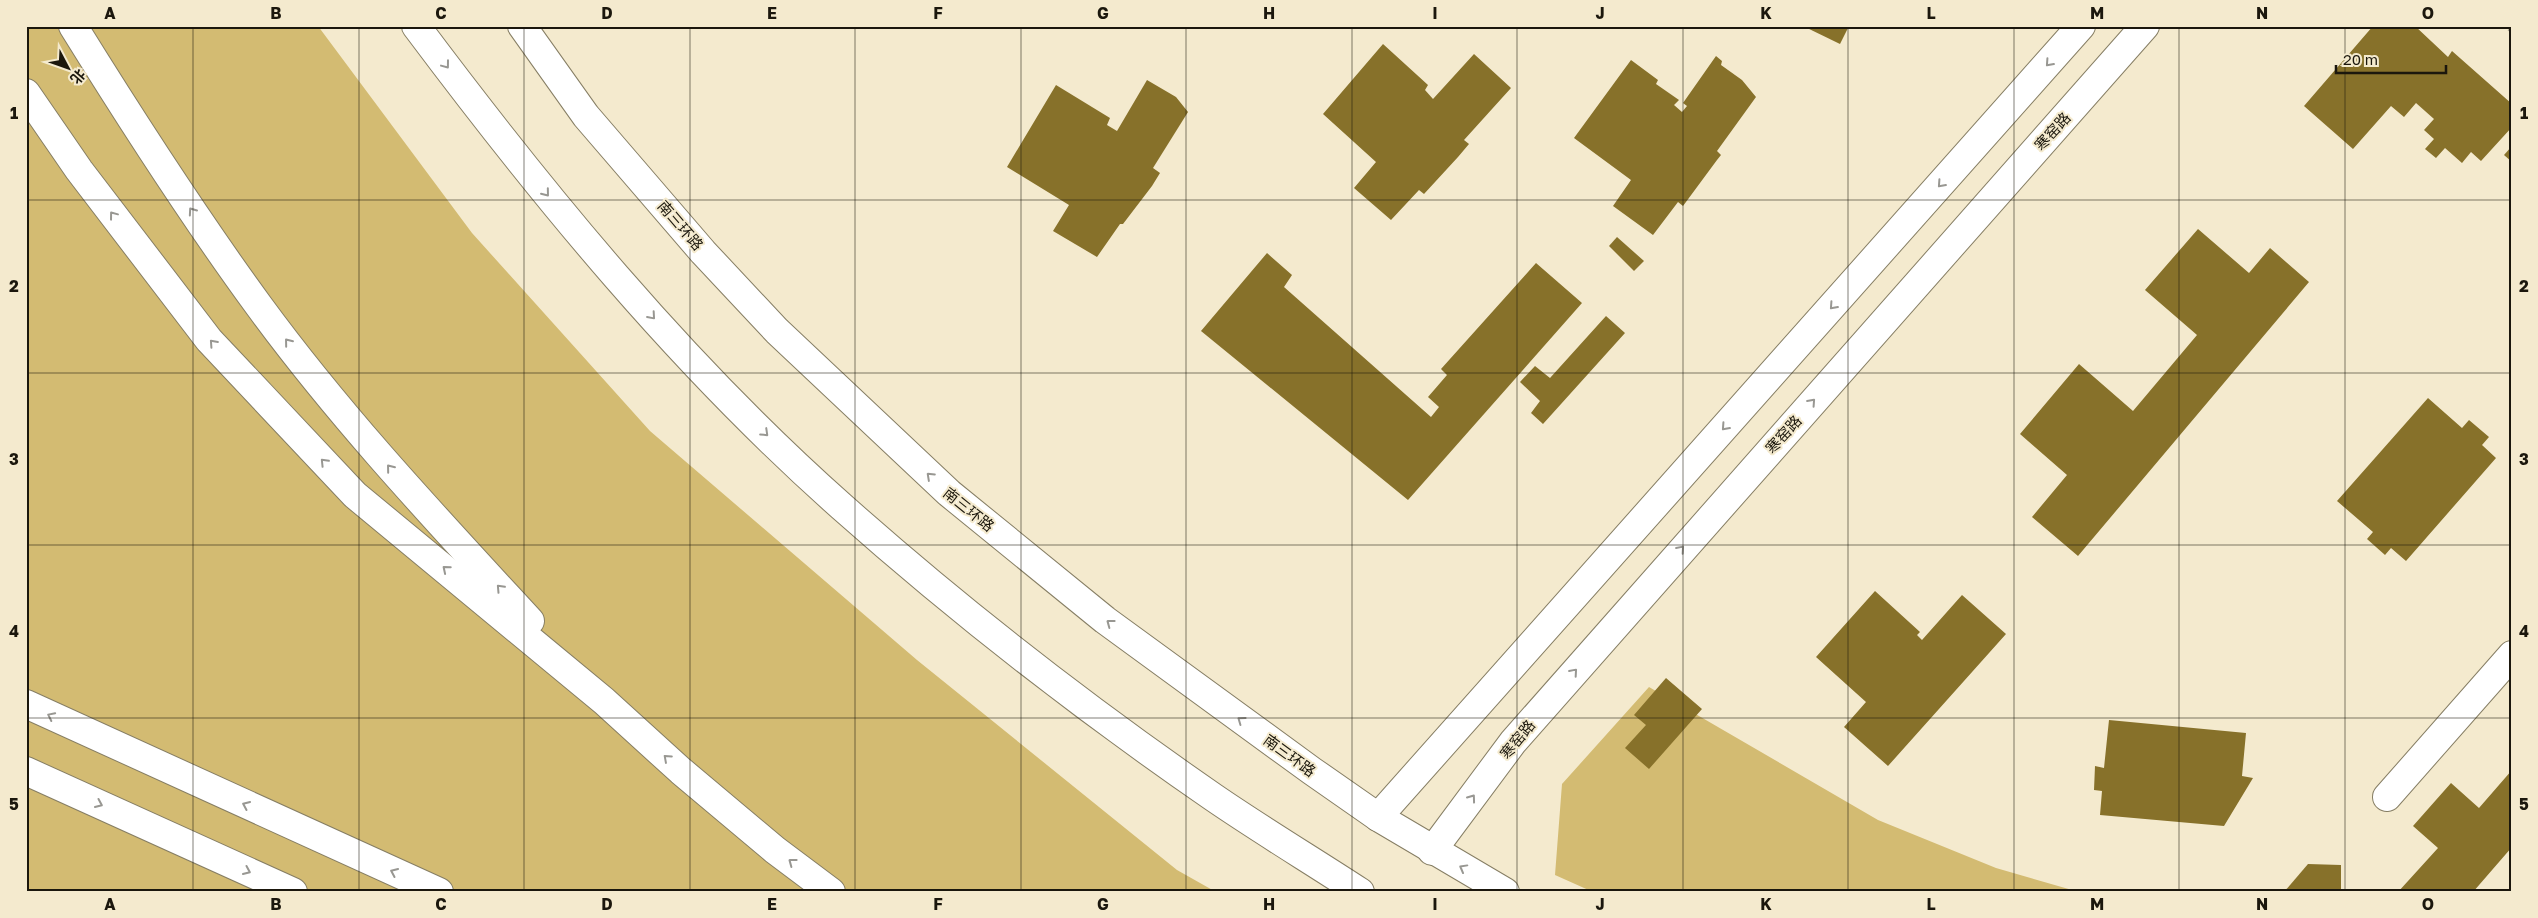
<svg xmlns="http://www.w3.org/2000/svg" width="2538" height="918" font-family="'Golos Text','Noto Sans SC',sans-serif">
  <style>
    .green { fill: #d3bb72 }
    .building { fill: #87712a }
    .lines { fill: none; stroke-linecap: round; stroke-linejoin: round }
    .minor-casing { stroke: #867e64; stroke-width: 30 }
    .tertiary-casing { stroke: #867e64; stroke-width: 30 }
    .trunk-casing { stroke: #867e64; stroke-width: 30 }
    .motorway-casing { stroke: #867e64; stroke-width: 30 }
    .path { stroke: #b0a892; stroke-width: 3; stroke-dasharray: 4 4; stroke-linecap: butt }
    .minor { stroke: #fff; stroke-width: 28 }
    .tertiary { stroke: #fff; stroke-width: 28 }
    .trunk { stroke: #fff; stroke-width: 28 }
    .motorway { stroke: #fff; stroke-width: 28 }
    .oneway { stroke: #989792 }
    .grid { fill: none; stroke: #1b170d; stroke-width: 1; stroke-opacity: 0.55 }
    .labels { text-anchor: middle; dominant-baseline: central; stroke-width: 4; stroke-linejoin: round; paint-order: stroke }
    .street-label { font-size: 15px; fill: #1b170d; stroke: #f4eace }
    .neatline { fill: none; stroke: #1b170d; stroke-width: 2 }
    .grid-label { font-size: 16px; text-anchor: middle; font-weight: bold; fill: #1b170d }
  </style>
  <rect width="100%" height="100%" fill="#f4eace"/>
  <g class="green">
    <path d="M26,26H318L472,233L650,431L917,660L1177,870L1216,892H26Z"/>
    <path d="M1649,687L1878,820L1996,868L2079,892H1593L1555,875L1562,784Z"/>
  </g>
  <g class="building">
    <path d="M1803,26H1849L1840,44Z"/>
    <path d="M2373,26H2415L2448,57L2452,51L2512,104V127L2481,161L2471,152L2462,163L2445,148L2436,158L2425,149L2434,139L2424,130L2434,119L2416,103L2404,117L2391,106L2353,149L2304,106Z"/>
    <path d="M1383,44L1428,85L1425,90L1433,99L1474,54L1511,88L1464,140L1469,144L1458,157L1424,194L1419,190L1391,220L1354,188L1376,162L1323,114Z"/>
    <path d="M1716,56L1722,61L1721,65L1742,80L1756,97L1717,151L1721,155L1717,160L1683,206L1678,202L1653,235L1613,206L1631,180L1574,138L1631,60L1658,80L1656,84L1679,100L1674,105L1682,112L1687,106L1683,103Z"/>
    <path d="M1147,80L1176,97L1188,112L1153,168L1160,173L1152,186L1123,224H1120L1097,257L1053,231L1069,205L1007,167L1056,85L1110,118L1107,125L1117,131Z"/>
    <path d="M2512,146V162L2504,155Z"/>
    <path d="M2198,229L2249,273L2270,248L2309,282L2078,556L2032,517L2067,475L2020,434L2079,364L2133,411L2197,335L2145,290Z"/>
    <path d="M1617,237L1644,261L1634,271L1609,246Z"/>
    <path d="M1267,253L1292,275L1284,287L1431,417L1439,407L1428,397L1447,375L1441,369L1536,263L1582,303L1408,500L1201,331Z"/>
    <path d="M1606,316L1625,333L1543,424L1531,413L1540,401L1520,382L1535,366L1550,378Z"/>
    <path d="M2428,398L2462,428L2469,420L2489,437L2482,445L2496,458L2406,561L2391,548L2385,555L2367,539L2373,532L2337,501Z"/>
    <path d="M1875,591L1920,632L1917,635L1922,640L1962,595L2006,634L1888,766L1844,727L1866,702L1816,657Z"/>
    <path d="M1666,678L1702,709L1649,769L1625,748L1646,725L1634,715Z"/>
    <path d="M2109,720L2246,733L2242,776L2253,778L2224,826L2100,815L2102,791L2094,790L2095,766L2104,768Z"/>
    <path d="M2512,770V847L2473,892H2398L2438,848L2413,826L2451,783L2479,808Z"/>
    <path d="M2308,864L2341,865V892H2284Z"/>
  </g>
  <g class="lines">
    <defs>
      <path id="minor" d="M2387,797L2512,655"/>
      <g id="tertiary">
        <path d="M1378,817L2081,26"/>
        <path d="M1432,851L1513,742L2145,26"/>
      </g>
      <g id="trunk">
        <path d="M416,26C544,197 681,364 841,506C958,610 1084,708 1213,797C1261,830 1311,860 1360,892"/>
        <path d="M522,26L586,116L703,252L777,331L949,493L1105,620L1312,771L1378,817L1505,892"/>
      </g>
      <g id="motorway">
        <path d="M73,26C132,121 193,216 259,306C341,418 436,519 530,621"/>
        <path d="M26,93L79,170L209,340L355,495L604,701L681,771L775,850L831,892"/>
        <path d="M26,704L439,892"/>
        <path d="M26,771L293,892"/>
      </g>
    </defs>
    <use href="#minor" class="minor-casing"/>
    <use href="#tertiary" class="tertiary-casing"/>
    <use href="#trunk" class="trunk-casing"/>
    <use href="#motorway" class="motorway-casing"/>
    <path class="path" d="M2501,26L2512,31"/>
    <use href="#minor" class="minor"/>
    <use href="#tertiary" class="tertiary"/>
    <use href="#trunk" class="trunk"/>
    <use href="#motorway" class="motorway"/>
  </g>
  <defs><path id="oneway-chevron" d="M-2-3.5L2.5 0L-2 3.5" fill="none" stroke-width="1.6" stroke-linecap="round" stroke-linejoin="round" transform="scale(1.25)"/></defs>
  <g class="oneway">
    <use href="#oneway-chevron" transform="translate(2049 63) rotate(132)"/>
    <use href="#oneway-chevron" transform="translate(446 65) rotate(53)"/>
    <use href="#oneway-chevron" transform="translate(1941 184) rotate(132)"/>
    <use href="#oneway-chevron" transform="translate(546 193) rotate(51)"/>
    <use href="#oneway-chevron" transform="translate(192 211) rotate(-125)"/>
    <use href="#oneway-chevron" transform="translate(113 215) rotate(-127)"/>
    <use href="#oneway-chevron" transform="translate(1833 306) rotate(132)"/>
    <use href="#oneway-chevron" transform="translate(652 316) rotate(49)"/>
    <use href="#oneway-chevron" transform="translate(288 342) rotate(-129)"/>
    <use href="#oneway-chevron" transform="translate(213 343) rotate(-132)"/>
    <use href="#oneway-chevron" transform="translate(1812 402) rotate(-48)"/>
    <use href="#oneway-chevron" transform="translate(1725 427) rotate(132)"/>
    <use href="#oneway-chevron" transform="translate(765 433) rotate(44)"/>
    <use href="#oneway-chevron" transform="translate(324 462) rotate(-134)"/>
    <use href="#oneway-chevron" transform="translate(390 468) rotate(-129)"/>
    <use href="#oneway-chevron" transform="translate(930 476) rotate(-137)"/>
    <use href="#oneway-chevron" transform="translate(1681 549) rotate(-49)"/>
    <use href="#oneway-chevron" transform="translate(446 569) rotate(-140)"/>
    <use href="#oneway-chevron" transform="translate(500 588) rotate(-133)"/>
    <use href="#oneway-chevron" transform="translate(1110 623) rotate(-143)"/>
    <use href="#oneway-chevron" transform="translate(1574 672) rotate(-49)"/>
    <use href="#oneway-chevron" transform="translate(51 716) rotate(-154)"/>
    <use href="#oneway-chevron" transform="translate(1241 720) rotate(-144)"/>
    <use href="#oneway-chevron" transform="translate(667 758) rotate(-138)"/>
    <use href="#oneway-chevron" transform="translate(1472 798) rotate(-54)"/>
    <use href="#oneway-chevron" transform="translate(99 804) rotate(24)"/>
    <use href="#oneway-chevron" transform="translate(246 805) rotate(-156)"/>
    <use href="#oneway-chevron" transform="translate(792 862) rotate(-143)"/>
    <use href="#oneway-chevron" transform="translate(1463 868) rotate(-151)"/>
    <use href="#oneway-chevron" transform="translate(247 871) rotate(24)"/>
    <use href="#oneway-chevron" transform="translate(394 872) rotate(-156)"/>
  </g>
  <path class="grid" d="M193,26V892M359,26V892M524,26V892M690,26V892M855,26V892M1021,26V892M1186,26V892M1352,26V892M1517,26V892M1683,26V892M1848,26V892M2014,26V892M2179,26V892M2345,26V892M26,200H2512M26,373H2512M26,545H2512M26,718H2512"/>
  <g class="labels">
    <g class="street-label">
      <text transform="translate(2052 131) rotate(-48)">寒窑路</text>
      <text transform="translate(681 225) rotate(49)">南三环路</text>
      <text transform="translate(1783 434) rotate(-48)">寒窑路</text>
      <text transform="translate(969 509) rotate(39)">南三环路</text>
      <text transform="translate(1517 739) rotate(-51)">寒窑路</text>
      <text transform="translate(1290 755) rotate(36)">南三环路</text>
    </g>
  </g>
  <rect width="2538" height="918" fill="none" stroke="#f4eace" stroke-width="55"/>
  <g transform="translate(68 68) rotate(131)" stroke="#f4eace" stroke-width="4" paint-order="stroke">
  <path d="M0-4L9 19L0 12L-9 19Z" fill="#1b170d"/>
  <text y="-8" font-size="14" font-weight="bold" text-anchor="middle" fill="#1b170d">北</text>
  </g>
  <path d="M2336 65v8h110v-8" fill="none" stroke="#1b170d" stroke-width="2.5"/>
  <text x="2343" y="65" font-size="15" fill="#1b170d" stroke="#f4eace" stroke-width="4" paint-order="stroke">20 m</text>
  <rect x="28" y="28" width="2482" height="862" class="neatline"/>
  <g class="grid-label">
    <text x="110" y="19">A</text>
    <text x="276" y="19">B</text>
    <text x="441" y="19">C</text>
    <text x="607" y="19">D</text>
    <text x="772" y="19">E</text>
    <text x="938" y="19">F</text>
    <text x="1103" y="19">G</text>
    <text x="1269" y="19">H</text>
    <text x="1435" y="19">I</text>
    <text x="1600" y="19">J</text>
    <text x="1766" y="19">K</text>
    <text x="1931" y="19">L</text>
    <text x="2097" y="19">M</text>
    <text x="2262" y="19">N</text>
    <text x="2428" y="19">O</text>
    <text x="14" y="119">1</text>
    <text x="2524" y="119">1</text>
    <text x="14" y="292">2</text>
    <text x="2524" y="292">2</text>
    <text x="14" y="465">3</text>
    <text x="2524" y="465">3</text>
    <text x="14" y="637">4</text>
    <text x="2524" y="637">4</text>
    <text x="14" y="810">5</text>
    <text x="2524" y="810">5</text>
    <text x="110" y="910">A</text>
    <text x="276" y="910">B</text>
    <text x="441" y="910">C</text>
    <text x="607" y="910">D</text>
    <text x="772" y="910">E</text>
    <text x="938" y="910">F</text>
    <text x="1103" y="910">G</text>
    <text x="1269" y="910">H</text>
    <text x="1435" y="910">I</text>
    <text x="1600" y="910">J</text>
    <text x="1766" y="910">K</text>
    <text x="1931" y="910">L</text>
    <text x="2097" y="910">M</text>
    <text x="2262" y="910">N</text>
    <text x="2428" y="910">O</text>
  </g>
</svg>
